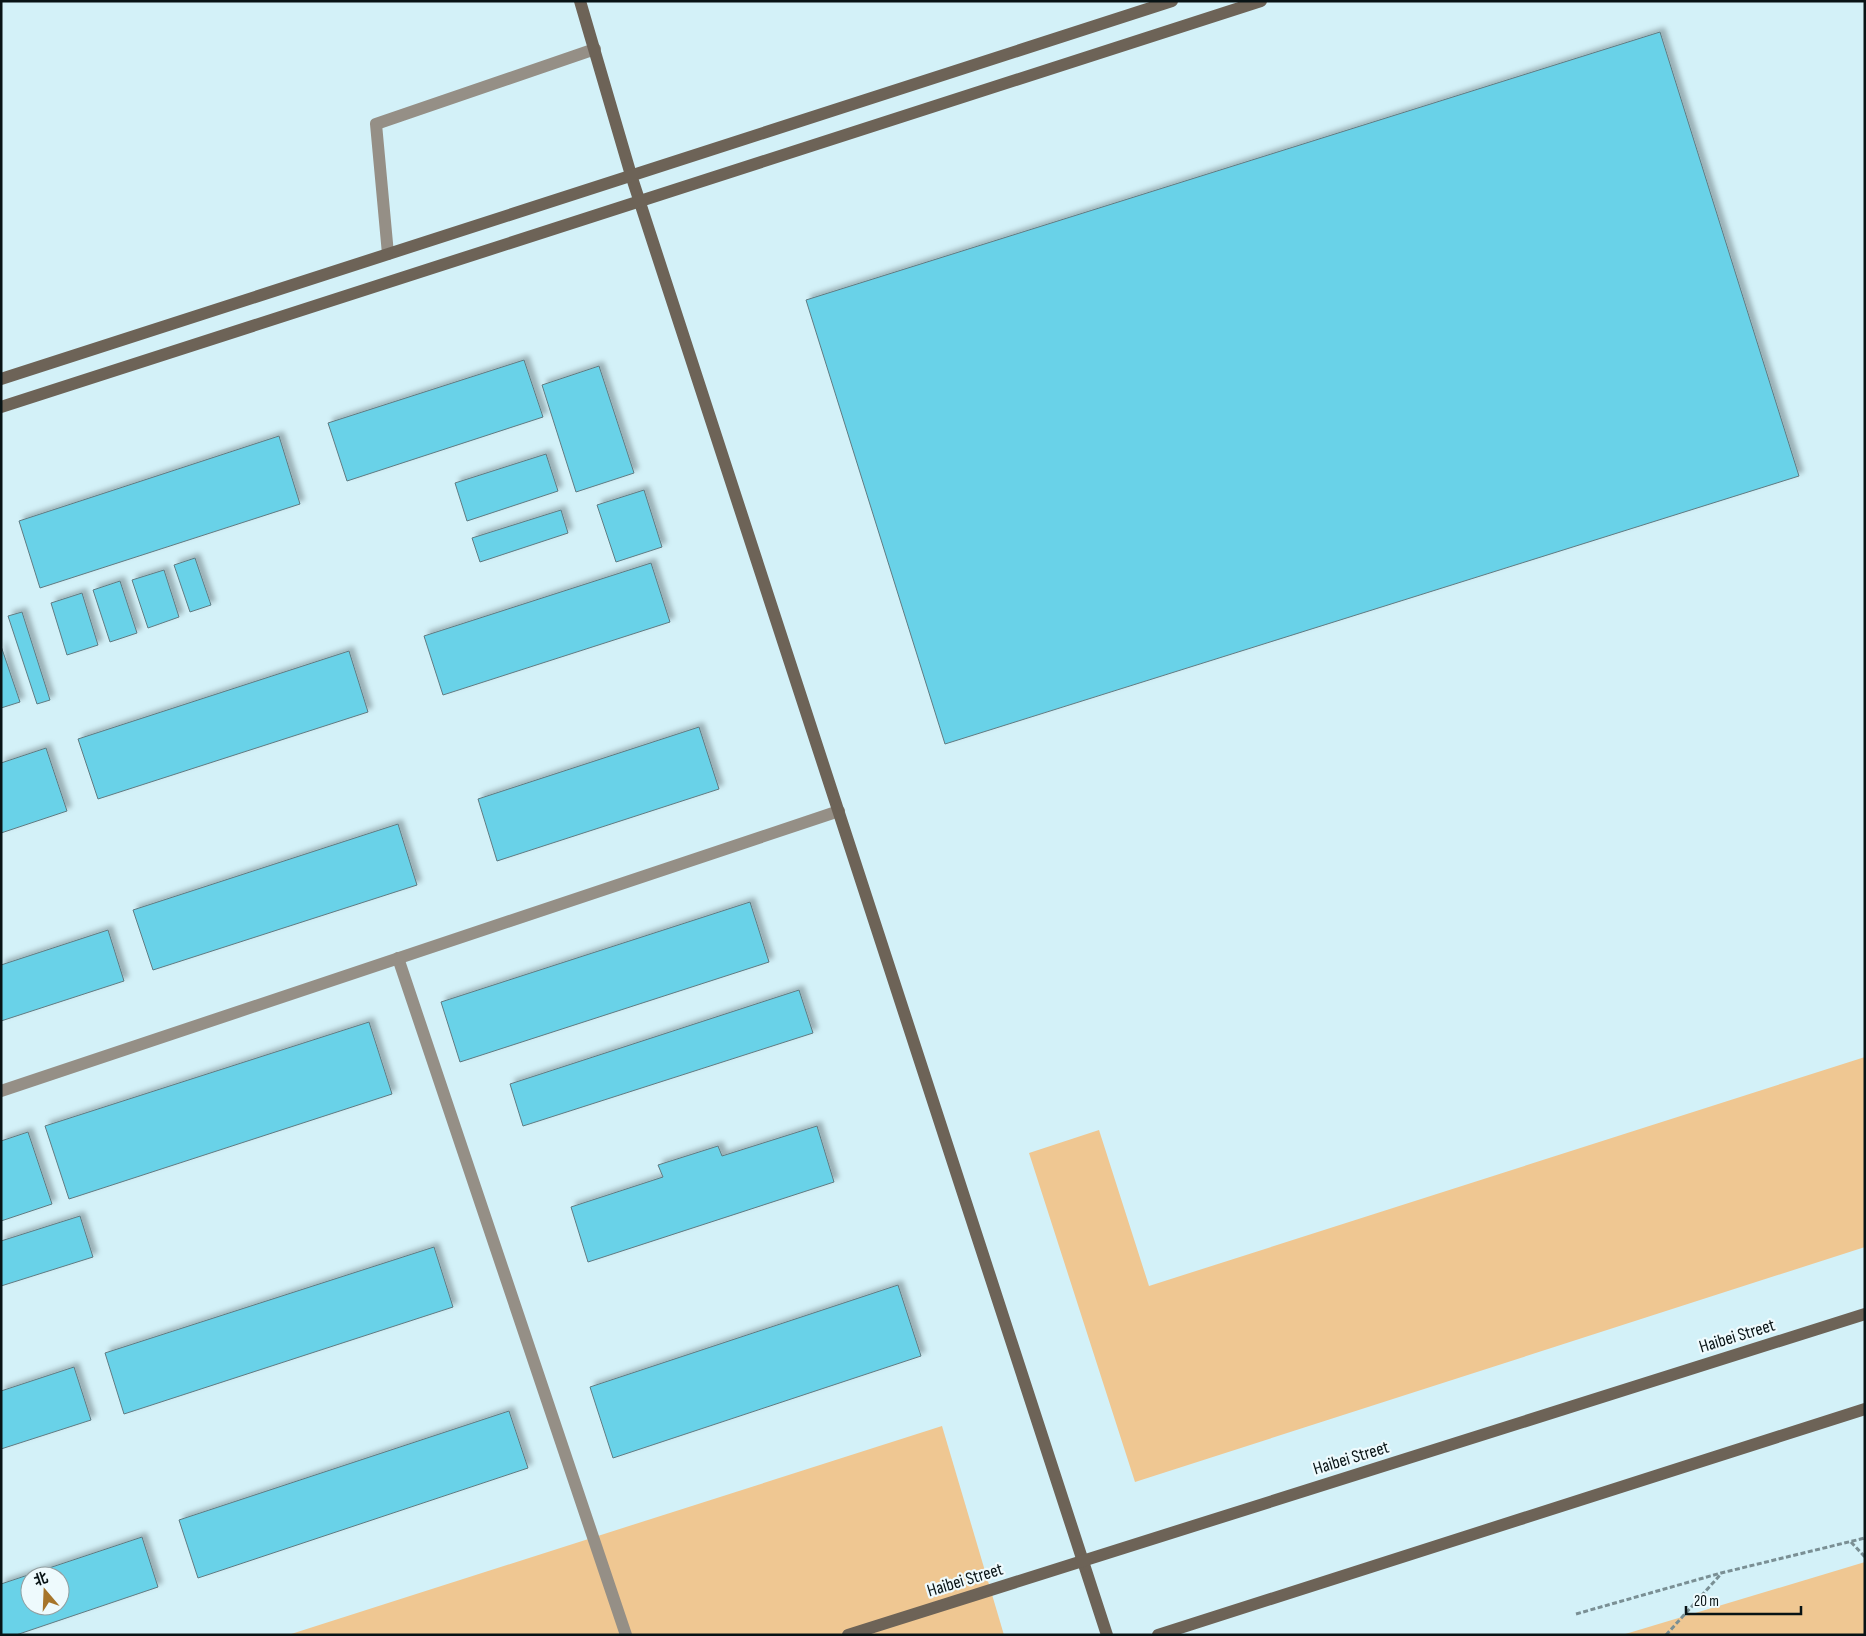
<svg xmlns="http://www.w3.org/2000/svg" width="1866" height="1636" font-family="'Sofia Sans Condensed','Noto Sans SC',sans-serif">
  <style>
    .green { fill: #efc792 }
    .building { fill: #69d2e8; stroke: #607b82; fill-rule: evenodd; filter: url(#shadow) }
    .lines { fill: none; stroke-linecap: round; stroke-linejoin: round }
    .path { stroke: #7a8f94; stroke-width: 3; stroke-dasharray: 5 2.5; stroke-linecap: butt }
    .lane { stroke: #958f86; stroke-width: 12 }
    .street { stroke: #958f86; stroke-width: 12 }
    .secondary { stroke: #6d6357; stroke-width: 12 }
    .labels { text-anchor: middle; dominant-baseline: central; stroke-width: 4.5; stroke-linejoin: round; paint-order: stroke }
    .street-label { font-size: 18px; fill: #081315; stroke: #eefafd }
  </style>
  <defs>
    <filter id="shadow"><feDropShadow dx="4.5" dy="-4.5" stdDeviation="2.5" flood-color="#0004"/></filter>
  </defs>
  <rect width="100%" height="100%" fill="#d3f1f8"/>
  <g class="green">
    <path d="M1865,1057V1247L1135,1482L1029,1153L1099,1130L1149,1286Z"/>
    <path d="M942,1426L1004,1635H288Z"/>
    <path d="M1865,1562V1635H1622Z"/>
  </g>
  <g class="building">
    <path d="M1660,32L1799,476L945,744L806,300Z"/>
    <path d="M524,360L543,417L347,481L328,423Z"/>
    <path d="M599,366L634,473L576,492L542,385Z"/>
    <path d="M279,436L300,504L40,588L19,521Z"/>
    <path d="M546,454L558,491L467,521L455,483Z"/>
    <path d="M644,490L662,547L616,562L597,505Z"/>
    <path d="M561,510L568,533L480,562L472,538Z"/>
    <path d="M195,558L211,605L190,612L174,565Z"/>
    <path d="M651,563L670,622L443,695L424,636Z"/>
    <path d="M164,570L179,617L148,628L132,580Z"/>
    <path d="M120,581L137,633L110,642L93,590Z"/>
    <path d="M82,593L98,645L67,655L51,603Z"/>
    <path d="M22,612L50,700L37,704L8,616Z"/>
    <path d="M1,646L20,702L1,708Z"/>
    <path d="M349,651L368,712L98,799L78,739Z"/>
    <path d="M699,727L719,789L497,861L478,799Z"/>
    <path d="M46,748L67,811L1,833V763Z"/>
    <path d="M398,824L417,885L153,970L133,910Z"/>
    <path d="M750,902L769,962L460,1062L441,1002Z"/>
    <path d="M108,930L124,981L1,1021V965Z"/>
    <path d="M799,990L813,1033L523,1126L510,1084Z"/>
    <path d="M369,1022L392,1094L69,1199L45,1126Z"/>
    <path d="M817,1126L834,1182L588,1262L571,1207L663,1177L658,1165L718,1146L722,1156Z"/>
    <path d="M28,1132L52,1204L1,1221V1141Z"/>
    <path d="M80,1216L93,1257L1,1286V1241Z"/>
    <path d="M434,1247L453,1307L124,1414L105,1353Z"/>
    <path d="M898,1285L921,1356L613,1458L590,1387Z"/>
    <path d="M74,1367L91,1420L1,1449V1391Z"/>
    <path d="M509,1411L528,1468L198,1578L179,1520Z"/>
    <path d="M142,1537L158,1587L16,1635H1V1584ZM30,1576H60V1606H30Z"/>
  </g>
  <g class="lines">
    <g class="path">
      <path d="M1851,1542L1865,1557"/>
      <path d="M1576,1614L1721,1573L1865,1538"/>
      <path d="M1666,1635L1721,1574"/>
    </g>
    <path class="lane" d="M388,254L376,124L595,49"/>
    <g class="street">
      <path d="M398,958L626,1635"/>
      <path d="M1,1091L839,811"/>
    </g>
    <g class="secondary">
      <path d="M580,1L631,175L1107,1635"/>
      <path d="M1,379L1172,1"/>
      <path d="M1,407L1261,1"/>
      <path d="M848,1635L1865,1314"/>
      <path d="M1158,1635L1865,1409"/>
    </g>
  </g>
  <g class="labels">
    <g class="street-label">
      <text transform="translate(1737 1336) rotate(-17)">Haibei Street</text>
      <text transform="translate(1351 1458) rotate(-17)">Haibei Street</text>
      <text transform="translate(965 1580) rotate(-17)">Haibei Street</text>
    </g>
  </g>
  <rect width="1866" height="1636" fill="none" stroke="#081315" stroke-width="5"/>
  <g transform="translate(45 1591) rotate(341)"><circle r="24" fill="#eefafd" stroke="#929ea0"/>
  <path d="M0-4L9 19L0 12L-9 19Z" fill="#a6752b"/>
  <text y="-8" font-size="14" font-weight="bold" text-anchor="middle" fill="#081315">北</text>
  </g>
  <path d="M1686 1606v8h115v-8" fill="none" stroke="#081315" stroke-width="2.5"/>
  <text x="1694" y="1606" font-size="15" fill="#081315" stroke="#eefafd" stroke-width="4" paint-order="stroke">20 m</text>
</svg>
